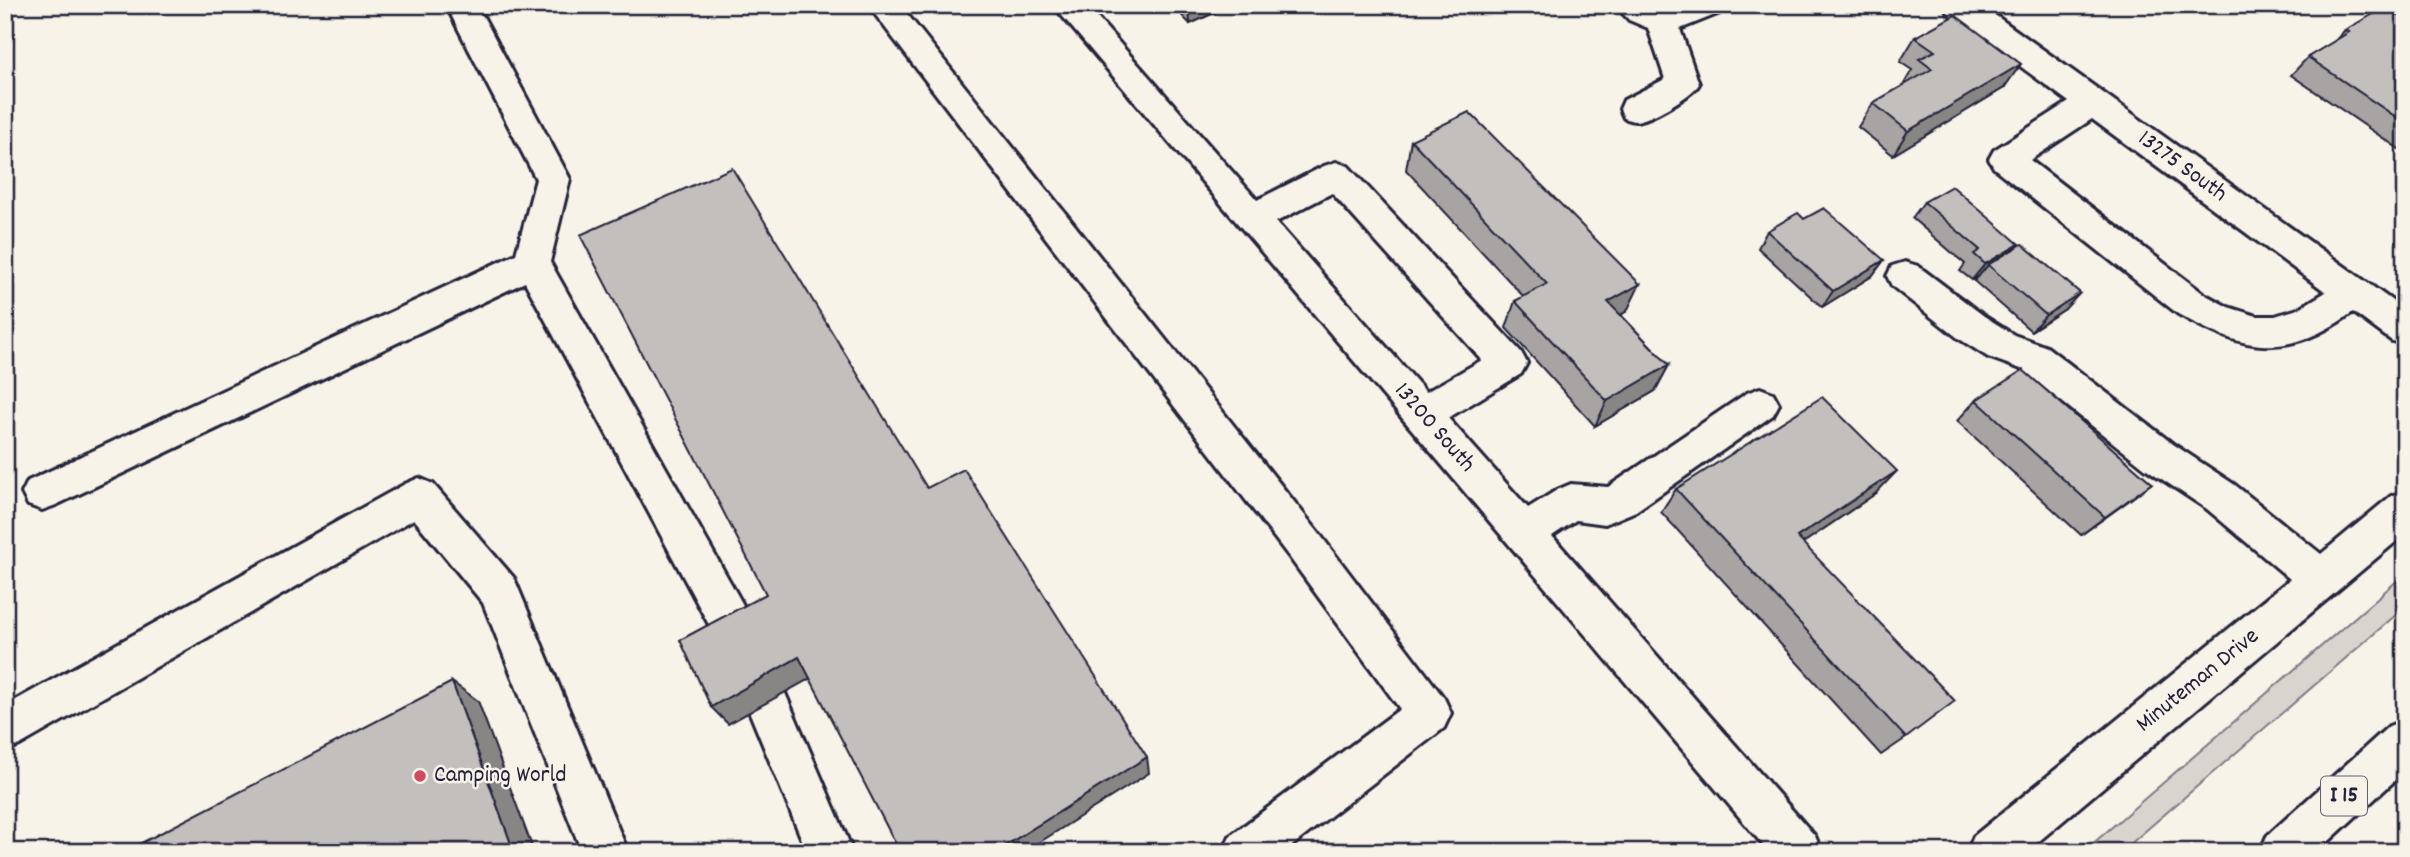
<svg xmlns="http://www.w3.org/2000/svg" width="2410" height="857" font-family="Dekko,sans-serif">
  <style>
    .green { fill: #d8d5cf; stroke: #7d7c85; stroke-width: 2 }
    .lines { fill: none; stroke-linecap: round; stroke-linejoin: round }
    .minor-casing { stroke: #22223b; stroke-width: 6 }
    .highway-casing { stroke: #22223b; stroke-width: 6 }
    .minor { fill: #f7f3e8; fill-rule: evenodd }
    .highway { fill: #f7f3e8; fill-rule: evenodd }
    .wall { fill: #a7a4a3; stroke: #22223b; stroke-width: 2 }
    .shaded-wall { fill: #888684; stroke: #22223b; stroke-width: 2 }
    .building { fill: #c2bfbd; stroke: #22223b; stroke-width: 2 }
    .poi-dot { fill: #d1495b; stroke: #f7f3e8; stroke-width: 2.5 }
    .labels { text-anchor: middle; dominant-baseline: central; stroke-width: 5; stroke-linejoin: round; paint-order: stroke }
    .shield { fill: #f7f3e8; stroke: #62616f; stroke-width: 2 }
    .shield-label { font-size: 23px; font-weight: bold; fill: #22223b }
    .street-label { font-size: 24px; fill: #22223b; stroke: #f7f3e8 }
    .poi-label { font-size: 24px; fill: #22223b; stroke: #f7f3e8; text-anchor: start }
  </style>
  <rect width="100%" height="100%" fill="#f7f3e8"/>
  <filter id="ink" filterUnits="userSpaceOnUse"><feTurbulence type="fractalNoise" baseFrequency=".0143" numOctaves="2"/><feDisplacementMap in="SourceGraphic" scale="14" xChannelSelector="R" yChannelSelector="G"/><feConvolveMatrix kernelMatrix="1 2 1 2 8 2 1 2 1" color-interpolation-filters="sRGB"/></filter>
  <g filter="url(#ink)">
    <path class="green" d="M2405,574V607L2121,852H2083Z"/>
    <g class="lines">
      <defs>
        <g id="minor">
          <path d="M446,5H477L570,179L550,262L752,621L758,635L752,649L737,655L722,649L525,282L56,505L42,510L28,505L22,493L28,481L516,254L536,179Z"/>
          <path d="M868,5H900L1318,532L1444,698L1451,713L1444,728L1284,852H1223L1230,836L1400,709L1290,558Z"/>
          <path d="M1053,5H1086L1257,200L1324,166L1336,162L1348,166L1521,352L1527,363L1521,374L1448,418L1528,508L1557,490L1571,484L1608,487L1747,393L1760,388L1773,393L1779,404L1773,415L1636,511L1605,524L1576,520L1552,536L1815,836L1822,852H1769ZM1332,193L1482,360L1426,392L1276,222Z"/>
          <path d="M1615,5H1652L1669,9L1682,5H1724L1720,13L1680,29L1699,84C1693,95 1649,121 1635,121C1632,121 1628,119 1624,118L1620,109L1624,100L1665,79L1648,28L1629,20Z"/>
          <path d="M1944,5H1981L2405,310V345L2392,341L2353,312C2287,360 2246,352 2178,314L1994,168L1989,159L1994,150L2069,102L1948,13ZM2092,119L2326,292L2298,309L2275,316H2257L2228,307L2204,294L2030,160Z"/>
          <path d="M1905,262L1918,266L1984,316L2014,335L2047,347L2173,444L2235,485L2321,554L2391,496L2405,491V534L2026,852H1967L1974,836L2290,579L2207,509L2145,468L2021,369L1988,357L1958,338L1892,286L1887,276L1892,266Z"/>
          <path d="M419,478L433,484L514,578L628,852H582L483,603L414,519L20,745L5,751V706L405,484Z"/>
          <path d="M767,680L782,686L853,852H807L745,701L752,686Z"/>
        </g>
        <path id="highway" d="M2405,720V771L2317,852H2260L2267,836L2389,726Z"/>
      </defs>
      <use href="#minor" class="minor-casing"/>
      <use href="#highway" class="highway-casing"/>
      <use href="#minor" class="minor"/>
      <use href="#highway" class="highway"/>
    </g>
    <g class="wall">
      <path d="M1172,5H1231L1190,24Z"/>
      <path d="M2405,19V153L2291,75L2308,57L2334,42L2345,30Z"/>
      <path d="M1915,37L2004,88L1893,155L1858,127L1873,103L1904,85V84L1912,70L1900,62Z"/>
      <path d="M1411,140L1627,311L1621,315L1669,365L1655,391L1595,426L1506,328L1515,301L1524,297L1406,170Z"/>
      <path d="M1924,202L2019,244L2014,249L2065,309L2031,331L1974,281L1979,276L1972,280L1960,271L1965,264L1912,218Z"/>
      <path d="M1804,219L1884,260L1872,276L1822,307L1758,248L1767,231Z"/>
      <path d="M1976,400L2152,483L2081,535L1957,421Z"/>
      <path d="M1676,489L1875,494L1803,543L1906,738L1881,755L1661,512Z"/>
    </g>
    <g class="shaded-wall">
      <path d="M1192,5H1231L1190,24L1189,6Z"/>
      <path d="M2021,64L2004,88L1893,155L1908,131Z"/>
      <path d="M2019,244L2005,260L1988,265L1979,276L1972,280L1985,264Z"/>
      <path d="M1884,260L1872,276L1822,307L1833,291Z"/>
      <path d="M1640,284L1627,311L1596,329L1608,302Z"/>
      <path d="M2080,293L2065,309L2031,331L2046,315Z"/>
      <path d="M1669,365L1655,391L1595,426L1607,401Z"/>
      <path d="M1897,471L1875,494L1778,560L1797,537Z"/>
      <path d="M2152,483L2127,502L2081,535L2105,517Z"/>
      <path d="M799,657L813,677L728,724L711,707Z"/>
      <path d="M452,682L478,701L534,852H514Z"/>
      <path d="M1147,757L1149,773L1024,852H995Z"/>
    </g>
    <g class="building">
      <path d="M2386,7L2405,19V123L2308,57L2349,32L2345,30Z"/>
      <path d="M1955,15L2021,64L1908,131L1873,103L1932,69L1919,59L1935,51L1915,37Z"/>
      <path d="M1469,112L1640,284L1608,302L1669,365L1607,401L1515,301L1547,284L1411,140Z"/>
      <path d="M732,168L927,488L964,469L1147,757L995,852H900L799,657L711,707L680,640L766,594L580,235Z"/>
      <path d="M1952,186L2019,244L1985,264L1974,254L1980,250L1924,202Z"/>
      <path d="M1824,208L1884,260L1833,291L1767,231L1798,213L1804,219Z"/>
      <path d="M2022,244L2080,293L2046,315L1988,265Z"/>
      <path d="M2023,370L2152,483L2105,517L1976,400Z"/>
      <path d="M1822,397L1897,471L1797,537L1955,701L1906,738L1676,489Z"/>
      <path d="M452,682L514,852H124Z"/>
    </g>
  </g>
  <circle class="poi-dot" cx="420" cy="776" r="7"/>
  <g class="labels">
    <rect class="shield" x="2321" y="776.5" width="46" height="39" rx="5"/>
    <g class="shield-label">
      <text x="2344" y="796">I 15</text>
    </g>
    <g class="street-label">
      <text transform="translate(2182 167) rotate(36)">13275 South</text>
      <text transform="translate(1434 428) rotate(49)">13200 South</text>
      <text transform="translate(2198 681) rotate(-39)">Minuteman Drive</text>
    </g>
    <g class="poi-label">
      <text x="434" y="776">Camping World</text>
    </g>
  </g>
  <rect width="2410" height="857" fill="none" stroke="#f7f3e8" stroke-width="28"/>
  <rect x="14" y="14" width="2382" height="829" fill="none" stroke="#22223b" stroke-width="2.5" filter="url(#ink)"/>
</svg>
